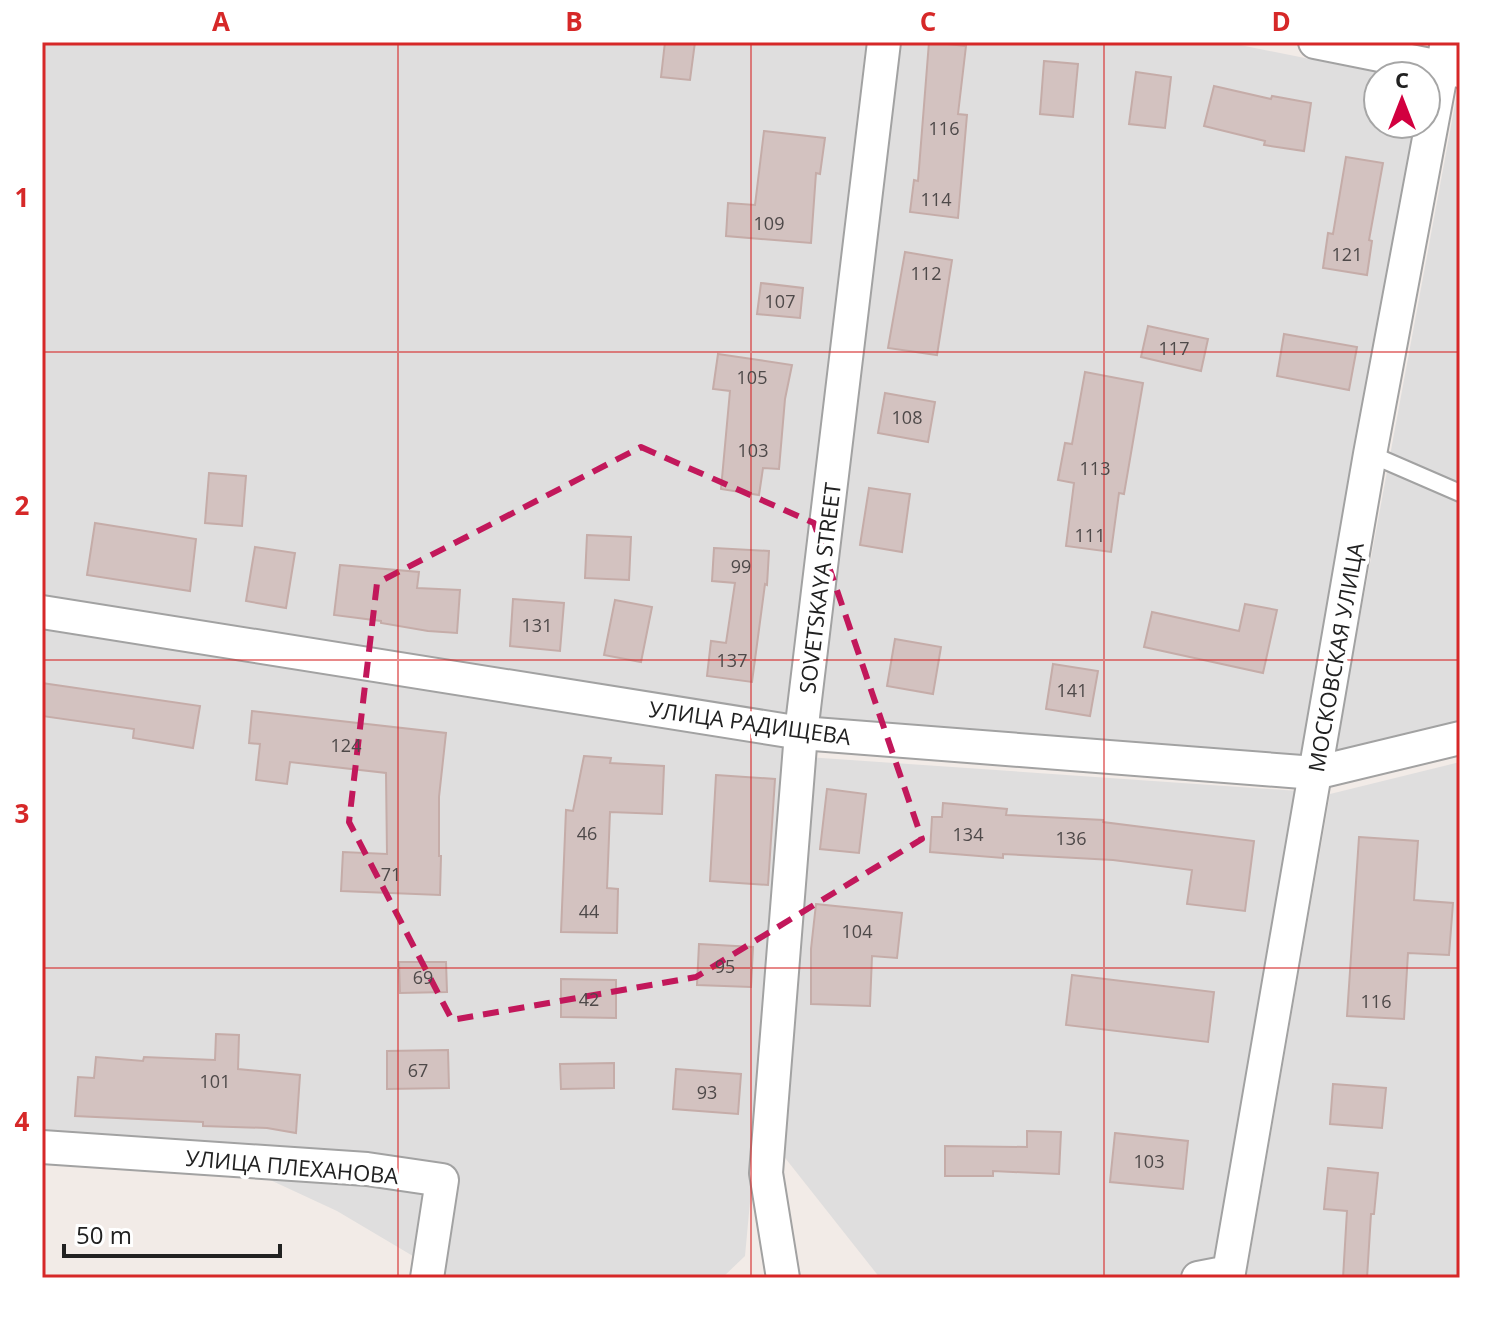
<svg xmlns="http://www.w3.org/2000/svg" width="1502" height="1320" font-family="'Open Sans',sans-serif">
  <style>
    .residential { fill: #dfdede }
    .building { fill: #d3c2c0; stroke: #c5aca8; stroke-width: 2 }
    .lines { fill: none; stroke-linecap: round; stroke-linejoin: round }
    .lane-casing { stroke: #a2a2a2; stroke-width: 20 }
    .street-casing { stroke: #a2a2a2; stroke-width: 36 }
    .lane { stroke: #fff; stroke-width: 16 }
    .street { stroke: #fff; stroke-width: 32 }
    .marked { fill: none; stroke: #c2185b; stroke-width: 6; stroke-dasharray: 16 10; stroke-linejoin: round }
    .grid { fill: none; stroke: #d62828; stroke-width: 2; stroke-opacity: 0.55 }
    .labels { text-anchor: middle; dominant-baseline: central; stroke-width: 8; stroke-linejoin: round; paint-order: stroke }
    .number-label { font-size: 18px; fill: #4e4949 }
    .street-label { font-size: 22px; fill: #212121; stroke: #fff }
    .neatline { fill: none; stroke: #d62828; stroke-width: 3 }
    .grid-label { font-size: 26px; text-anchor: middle; font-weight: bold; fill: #d62828 }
  </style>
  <rect width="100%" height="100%" fill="#f2ebe7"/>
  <g class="residential">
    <path d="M42,42H866L786,719L42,597Z"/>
    <path d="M899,42H1225L1395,76H1378V124H1420L1298,767L814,723Z"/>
    <path d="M1459,83L1460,727L1333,763Z"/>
    <path d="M42,630L792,746L745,1256L722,1278H450L337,1211L190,1143L42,1137Z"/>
    <path d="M807,757L1299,791L1214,1278H880L782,1154Z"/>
    <path d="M1460,762V1278H1246L1330,794Z"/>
  </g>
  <g class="building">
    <path d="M665,42H695L690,80L661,77Z"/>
    <path d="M929,42L966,46L958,114L967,115L958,218L910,212L914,180L918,181Z"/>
    <path d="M1044,61L1078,64L1073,117L1040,114Z"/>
    <path d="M1136,72L1171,77L1165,128L1129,124Z"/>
    <path d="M1214,86L1271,99L1272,96L1311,103L1304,151L1264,145L1265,141L1204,126Z"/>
    <path d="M764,131L825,138L820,174L816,173L811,243L726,236L728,203L755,205Z"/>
    <path d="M1346,157L1383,163L1369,240L1372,241L1367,275L1323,268L1328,233L1333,234Z"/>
    <path d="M905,252L952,260L937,355L888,348Z"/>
    <path d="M761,283L803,288L800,318L757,314Z"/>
    <path d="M1148,326L1208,339L1201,371L1141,357Z"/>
    <path d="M1284,334L1357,347L1349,390L1277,376Z"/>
    <path d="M718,354L792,365L785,399L779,469L763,468L759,495L721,489L730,391L713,389Z"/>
    <path d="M1085,372L1143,383L1124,494L1119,493L1111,552L1066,546L1074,483L1058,480L1065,443L1072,444Z"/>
    <path d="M885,393L935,402L928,442L878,433Z"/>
    <path d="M209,473L246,476L242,526L205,523Z"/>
    <path d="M869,488L910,494L902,552L860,545Z"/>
    <path d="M95,523L196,539L190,591L87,575Z"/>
    <path d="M587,535L631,537L629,580L585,578Z"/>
    <path d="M255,547L295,553L286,608L246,601Z"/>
    <path d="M714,548L769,551L767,585L765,584L752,682L707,676L711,641L726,643L735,583L712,581Z"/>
    <path d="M340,565L419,572L417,588L460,590L457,633L428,631L381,623V621L334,615Z"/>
    <path d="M513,599L564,603L560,651L510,646Z"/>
    <path d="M615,600L652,607L641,662L604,655Z"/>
    <path d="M1245,604L1277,610L1263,673L1144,647L1152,612L1239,631Z"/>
    <path d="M895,639L941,647L933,694L887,686Z"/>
    <path d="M1053,664L1098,671L1090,716L1046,709Z"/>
    <path d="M42,683L200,706L193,748L133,738L134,729L42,716Z"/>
    <path d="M252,711L446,733L439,797V856H441L440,895L341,891L343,852L387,854L386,773L290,762L287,784L256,780L260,744L249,743Z"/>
    <path d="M584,756L611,758L610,763L664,766L662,814L610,812L607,888L618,889L617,933L561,932L566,810L573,811Z"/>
    <path d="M716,775L775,779L768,885L710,881Z"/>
    <path d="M827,789L866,794L859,853L820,849Z"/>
    <path d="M943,803L1007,809L1006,815L1103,820V822L1254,841L1245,911L1187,904L1192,870L1113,860L1003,854V858L930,852L932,817H942Z"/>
    <path d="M1359,837L1418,841L1414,900L1453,903L1449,955L1408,953L1404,1019L1347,1016Z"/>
    <path d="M816,904L902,913L897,958L872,956L870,1006L811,1004V949Z"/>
    <path d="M699,944L753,947L751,987L697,985Z"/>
    <path d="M399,962H446L447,992L400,993Z"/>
    <path d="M1072,975L1214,992L1208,1042L1066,1025Z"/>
    <path d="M561,979L616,980V1018L561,1017Z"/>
    <path d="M216,1034L239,1035L238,1069L300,1075L296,1133L267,1128L203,1126V1122L75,1116L78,1077L94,1078L96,1057L143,1061L144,1057L215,1060Z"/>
    <path d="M448,1050L449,1088L387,1089V1051Z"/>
    <path d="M614,1063V1088L561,1089L560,1064Z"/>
    <path d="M676,1069L741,1074L738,1114L673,1109Z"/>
    <path d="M1333,1084L1386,1088L1382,1128L1330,1124Z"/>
    <path d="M1027,1131L1061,1132L1059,1174L993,1171V1176H945V1146L1027,1147Z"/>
    <path d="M1115,1133L1188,1141L1183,1189L1110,1182Z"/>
    <path d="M1328,1168L1378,1173L1374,1214H1371L1367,1278H1343L1347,1211L1324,1209Z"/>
  </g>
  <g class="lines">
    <defs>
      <path id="lane" d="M1370,454L1460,493"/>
      <g id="street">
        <path d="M1315,42L1460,71"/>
        <path d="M42,612L801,733L1315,773L1460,738"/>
        <path d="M42,1147L367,1169L442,1180L427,1278"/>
        <path d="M783,1278L766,1173L801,733L884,42"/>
        <path d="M1198,1278L1229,1272L1370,454L1447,42"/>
      </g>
    </defs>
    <use href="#lane" class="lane-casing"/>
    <use href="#street" class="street-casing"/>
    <use href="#lane" class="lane"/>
    <use href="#street" class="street"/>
  </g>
  <path class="marked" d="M641,447L814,523L922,839L696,977L452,1020L349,822L377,583Z"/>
  <path class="grid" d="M398,42V1278M751,42V1278M1104,42V1278M42,352H1460M42,660H1460M42,968H1460"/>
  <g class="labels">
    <g class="number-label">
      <text x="944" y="128">116</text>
      <text x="936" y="199">114</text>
      <text x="769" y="223">109</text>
      <text x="1347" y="254">121</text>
      <text x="926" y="273">112</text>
      <text x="780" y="301">107</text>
      <text x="1174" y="348">117</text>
      <text x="752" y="377">105</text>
      <text x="907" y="417">108</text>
      <text x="753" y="450">103</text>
      <text x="1095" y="468">113</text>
      <text x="1090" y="535">111</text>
      <text x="741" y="566">99</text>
      <text x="537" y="625">131</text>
      <text x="732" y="660">137</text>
      <text x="1072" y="690">141</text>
      <text x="346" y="745">124</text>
      <text x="587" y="833">46</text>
      <text x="968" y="834">134</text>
      <text x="1071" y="838">136</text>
      <text x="391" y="874">71</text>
      <text x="589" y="911">44</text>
      <text x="857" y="931">104</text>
      <text x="725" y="966">95</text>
      <text x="423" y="977">69</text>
      <text x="589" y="999">42</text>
      <text x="1376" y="1001">116</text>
      <text x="418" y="1070">67</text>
      <text x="215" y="1081">101</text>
      <text x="707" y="1092">93</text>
      <text x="1149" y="1161">103</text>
    </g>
    <g class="street-label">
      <text transform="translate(819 588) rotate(-83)">SOVETSKAYA STREET</text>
      <text transform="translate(1335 657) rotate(-80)">МОСКОВСКАЯ УЛИЦА</text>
      <text transform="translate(750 722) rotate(8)">УЛИЦА РАДИЩЕВА</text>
      <text transform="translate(292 1166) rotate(5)">УЛИЦА ПЛЕХАНОВА</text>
    </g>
  </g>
  <rect width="1502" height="1320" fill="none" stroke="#ffffff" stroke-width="88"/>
  <g transform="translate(1402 100)"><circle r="38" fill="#ffffff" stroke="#a6a6a6" stroke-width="2"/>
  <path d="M0-6L14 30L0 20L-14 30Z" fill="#d2003f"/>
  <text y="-12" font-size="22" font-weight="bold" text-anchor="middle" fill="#212121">С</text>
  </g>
  <path d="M64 1244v12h216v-12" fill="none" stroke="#212121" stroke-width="4"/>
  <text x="76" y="1244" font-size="24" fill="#212121" stroke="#ffffff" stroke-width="6" paint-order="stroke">50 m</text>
  <rect x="44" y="44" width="1414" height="1232" class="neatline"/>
  <g class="grid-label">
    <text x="221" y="31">A</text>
    <text x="574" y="31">B</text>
    <text x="928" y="31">C</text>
    <text x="1281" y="31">D</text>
    <text x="22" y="207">1</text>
    <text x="22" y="515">2</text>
    <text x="22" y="823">3</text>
    <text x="22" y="1131">4</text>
  </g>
</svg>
